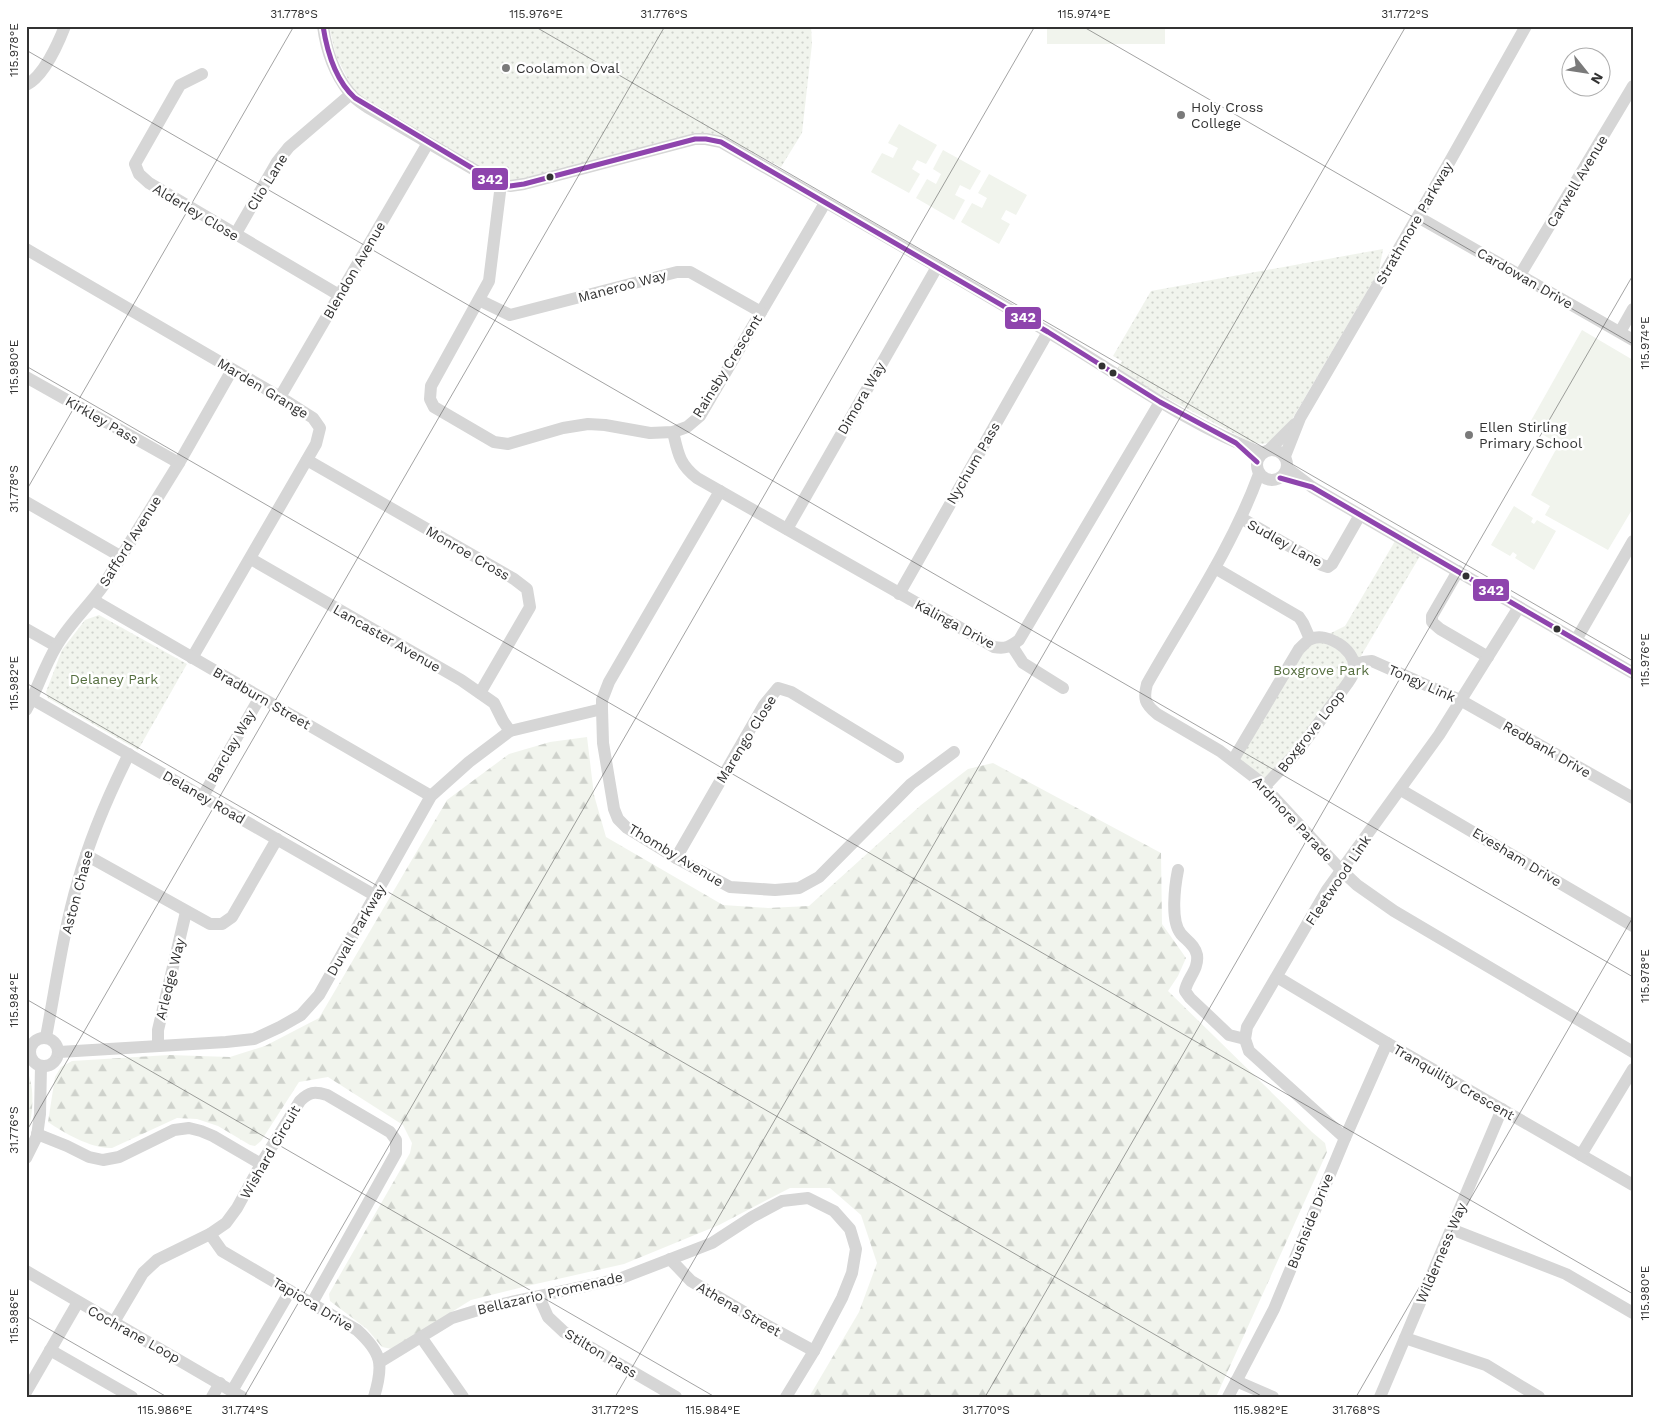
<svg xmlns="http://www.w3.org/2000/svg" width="1659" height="1423" font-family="'Work Sans',sans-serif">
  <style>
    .grass { fill: #f1f4ed }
    .forest { fill: url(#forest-firs) }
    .park { fill: url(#park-dots) }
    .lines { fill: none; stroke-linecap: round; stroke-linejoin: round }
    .minor { stroke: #d6d6d6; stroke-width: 12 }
    .bus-1-casing { stroke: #fff; stroke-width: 9 }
    .bus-1 { stroke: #8e44ad; stroke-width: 5 }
    .ticks { fill: none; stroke: #323232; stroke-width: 1; stroke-opacity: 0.45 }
    .poi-dot { fill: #7a7a7a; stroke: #fff; stroke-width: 2 }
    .bus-dot { fill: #323232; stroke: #fff; stroke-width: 2 }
    .labels { text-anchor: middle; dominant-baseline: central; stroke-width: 5; stroke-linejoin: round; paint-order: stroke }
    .poi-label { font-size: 14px; fill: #323232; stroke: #fff; text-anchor: start }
    .street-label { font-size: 14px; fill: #323232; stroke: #fff }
    .park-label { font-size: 14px; fill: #556e3f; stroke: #fff }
    .line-badge { stroke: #fff; stroke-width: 2 }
    .badge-label { font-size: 14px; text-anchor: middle; font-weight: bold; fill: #fff }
    .neatline { fill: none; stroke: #323232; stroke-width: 2 }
    .ticks-label { font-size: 12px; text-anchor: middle; fill: #323232 }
  </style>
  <defs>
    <pattern id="forest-firs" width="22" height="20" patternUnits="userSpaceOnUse" patternTransform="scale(1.25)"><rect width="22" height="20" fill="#f1f4ed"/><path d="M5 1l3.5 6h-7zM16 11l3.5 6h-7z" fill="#cfd2cc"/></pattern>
    <pattern id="park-dots" width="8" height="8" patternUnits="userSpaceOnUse" patternTransform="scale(1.25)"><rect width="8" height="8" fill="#f1f4ed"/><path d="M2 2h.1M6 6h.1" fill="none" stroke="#cfd2cc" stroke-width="1.8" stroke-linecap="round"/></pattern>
  </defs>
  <rect width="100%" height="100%" fill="#fff"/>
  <g class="grass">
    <rect x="1047" y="26" width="118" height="18"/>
    <path d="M899,124L937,145L926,164L917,160L912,169L920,174L909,193L871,172L882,153L893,158L898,148L888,143Z"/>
    <path d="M943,150L981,171L970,190L960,185L955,195L965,200L954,220L916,198L927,179L936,184L941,174L933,169Z"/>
    <path d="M989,174L1027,195L1016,215L1006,210L1001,219L1010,224L999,244L961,222L972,203L982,208L987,198L978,193Z"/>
    <path d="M1582,330L1633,360V508L1608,550L1545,515L1550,506L1531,495L1559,444L1528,426Z"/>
    <path d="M1514,506L1533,518L1531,522L1534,524L1537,520L1556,531L1534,570L1515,558L1517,555L1513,552L1510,556L1491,545Z"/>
  </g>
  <g class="forest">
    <path d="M587,737L594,795L606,837L723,905L768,908L809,906L921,805L968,769L993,763L1161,853L1162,924L1186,958L1178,976L1168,991L1312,1132L1325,1143L1327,1152L1216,1397H809L859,1312L877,1263L861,1215L830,1188H790L719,1225L624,1264L527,1286L471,1300L392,1349L382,1347L367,1329L330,1301L329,1294L410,1153L412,1143L403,1125L328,1077L299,1082L261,1141L255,1146L250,1145L218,1126L197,1119L177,1118L112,1148C92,1149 64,1133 48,1122L55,1077L61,1067L72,1061L169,1055L230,1057L265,1046L319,1018L447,800L509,754L550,742Z"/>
    <path d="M26,1069C36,1087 33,1118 26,1137Z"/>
  </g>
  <g class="park">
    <path d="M329,26H811L812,44L802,133L781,167L724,138L514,181L498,179L373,106L354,91L336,56Z"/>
    <path d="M1383,249L1379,271L1287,428C1272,443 1269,447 1248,441L1116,371L1122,361L1113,356L1151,291Z"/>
    <path d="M1398,536L1423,551L1355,666L1265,786L1233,760L1299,649L1345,626Z"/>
    <path d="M99,615L187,664L138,750L48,698L46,692L62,650L85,620Z"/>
  </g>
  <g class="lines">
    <g class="minor">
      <path d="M323,26C326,49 334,73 349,92C353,98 361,103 367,107L497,183L510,186L524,184L695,139H706L721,142C830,205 940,267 1048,332C1118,373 1185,424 1262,453"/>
      <path d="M202,74L180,85L135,164L139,174L149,183L339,295"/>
      <path d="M26,85C43,77 58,44 65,26"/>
      <path d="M501,184L489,281L431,386L430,399L434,407L494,442L508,444L563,428L588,424L605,425L650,433L673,432L687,427L700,416L825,203"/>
      <path d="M1418,217L1633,340"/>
      <path d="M235,235L277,162L289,147L351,94"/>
      <path d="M26,249L280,397L313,418L320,428L316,444L192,658"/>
      <path d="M1520,275L1633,86"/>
      <path d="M479,300L510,315L677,272H690L761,312"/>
      <path d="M1620,332L1633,309"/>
      <path d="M26,377L179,463"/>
      <path d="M280,397L428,143"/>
      <path d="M673,432C678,453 679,464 697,478L994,647C1005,649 1010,647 1019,640L1160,402"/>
      <path d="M1270,449L1295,424"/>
      <circle cx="1272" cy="465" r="15"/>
      <path d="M1285,456L1300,418L1450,161L1526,26"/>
      <path d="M307,460L514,579L527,589L530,607L480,693"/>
      <path d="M1287,468L1312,487L1633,673"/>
      <path d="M1259,474C1232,548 1186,615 1147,684C1143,699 1145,704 1157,714L1220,751L1258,780L1342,871L1357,885L1394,911L1633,1052"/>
      <path d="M720,491L609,682L602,700V709L603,743L614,809L618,819L627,828L676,858L730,887L775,890L799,888L819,877L911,784L954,752"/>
      <path d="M26,502L120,556"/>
      <path d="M1241,518L1322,565L1328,567L1332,564L1360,515"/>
      <path d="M787,529L937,267"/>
      <path d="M251,559L461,680L494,703L503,721L510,731"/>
      <path d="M1215,568L1299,617L1303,623L1310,639"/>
      <path d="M1458,571L1432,616V622L1440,629L1488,657"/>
      <path d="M899,594L1048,332"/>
      <path d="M93,600L431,796"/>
      <path d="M26,629L56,646"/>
      <path d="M1576,640L1633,541"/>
      <path d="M1012,646L1023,663L1063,688"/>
      <path d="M1354,666L1363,662L1372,661L1462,701L1633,798"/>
      <path d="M32,699L376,896"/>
      <path d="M26,710C37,690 44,667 56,647C68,625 88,607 103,586L179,463L232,370"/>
      <path d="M1233,760L1299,649C1303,646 1307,640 1311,639C1327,632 1354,649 1354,666C1355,673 1351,678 1347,684L1298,751L1265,786"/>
      <path d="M1401,790L1633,926"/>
      <path d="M203,796L260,697"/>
      <path d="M86,855L210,924H222L232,917L277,839"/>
      <path d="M676,858L764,705L778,688L791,692L898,757"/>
      <path d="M1178,870C1175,885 1170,921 1181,934C1187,941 1195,945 1197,955C1199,970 1187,978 1185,991L1190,998L1229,1035L1245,1039"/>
      <path d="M1277,977L1387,1043L1633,1185"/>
      <path d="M46,1037C56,985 63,932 78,881C90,838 109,794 129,754"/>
      <circle cx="44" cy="1052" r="14"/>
      <path d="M158,1046V1030L186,912"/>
      <path d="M59,1052L226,1042L254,1039L280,1027L301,1015L319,995L431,796L469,762L510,731L602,709"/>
      <path d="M37,1134L67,1146L89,1157L103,1160L119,1157L174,1130L189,1128L201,1131L213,1136L261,1164"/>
      <path d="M1345,1138L1249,1051L1245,1039L1247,1027L1327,890L1439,735L1519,607"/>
      <path d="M1581,1155L1633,1069"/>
      <path d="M26,1158L37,1136L40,1114L41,1066"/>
      <path d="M1451,1229L1566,1274L1633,1313"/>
      <path d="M210,1234L222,1251L357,1330C382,1353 384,1364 374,1397"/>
      <path d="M670,1259L691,1281L761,1322L814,1351"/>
      <path d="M26,1271L242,1397"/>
      <path d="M539,1297L548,1317L564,1332L676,1397"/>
      <path d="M114,1322L143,1273L157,1260L210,1234L226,1223L237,1208L261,1164L300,1101C309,1092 314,1091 327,1095L390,1132L396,1140V1153L312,1303"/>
      <path d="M421,1337L463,1397"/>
      <path d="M1405,1338L1486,1365L1539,1397"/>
      <path d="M50,1350L132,1397"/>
      <path d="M380,1362L452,1318L488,1307L619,1279L712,1243L752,1217L782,1201L808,1198L834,1211L850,1229L856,1249L852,1273L842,1298L814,1351L786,1397"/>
      <path d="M1236,1381L1273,1397"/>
      <path d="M232,1391L290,1291"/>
      <path d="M26,1392L78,1302"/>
      <path d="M212,1397L220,1383"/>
      <path d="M1228,1397L1274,1309L1345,1138L1387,1043"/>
      <path d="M1380,1397L1502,1109"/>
    </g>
    <defs>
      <g id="bus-1">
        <path d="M323,26C327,52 335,80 355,98L497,183L510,186L524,184L695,139H706L721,142L1048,332L1160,402L1236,443L1257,462"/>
        <path d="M1280,478L1312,487L1633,673"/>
      </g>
    </defs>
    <use href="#bus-1" class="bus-1-casing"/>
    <use href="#bus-1" class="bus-1"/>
  </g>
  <path class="ticks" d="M534,26L1633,661M1082,26L1633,344M1630,26L1633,28M26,50L1633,977M26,366L1633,1294M26,491L294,26M26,683L1263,1397M26,999L715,1397M26,1132L665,26M26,1316L167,1397M244,1397L1035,26M615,1397L1406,26M985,1397L1633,275M1356,1397L1633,917"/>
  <g class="poi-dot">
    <circle cx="506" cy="68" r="5"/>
    <circle cx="1181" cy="115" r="5"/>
    <circle cx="1469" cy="435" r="5"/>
  </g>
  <g class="bus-dot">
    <circle cx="550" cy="177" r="4.5"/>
    <circle cx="1102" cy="366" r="4.5"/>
    <circle cx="1113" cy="373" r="4.5"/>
    <circle cx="1466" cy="576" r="4.5"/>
    <circle cx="1557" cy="629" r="4.5"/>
  </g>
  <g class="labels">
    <g class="poi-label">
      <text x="516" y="68">Coolamon Oval</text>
      <text x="1191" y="107">Holy Cross<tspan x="1191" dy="16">College</tspan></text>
      <text x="1479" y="427">Ellen Stirling<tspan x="1479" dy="16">Primary School</tspan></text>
    </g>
    <g class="street-label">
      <text transform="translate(1577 181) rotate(-59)">Carwell Avenue</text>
      <text transform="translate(267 182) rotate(-58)">Clio Lane</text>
      <text transform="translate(196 212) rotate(31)">Alderley Close</text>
      <text transform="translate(1414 223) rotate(-60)">Strathmore Parkway</text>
      <text transform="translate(354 270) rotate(-60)">Blendon Avenue</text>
      <text transform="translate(1525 278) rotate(30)">Cardowan Drive</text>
      <text transform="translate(622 286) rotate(-15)">Maneroo Way</text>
      <text transform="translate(727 366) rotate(-58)">Rainsby Crescent</text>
      <text transform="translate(263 388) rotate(31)">Marden Grange</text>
      <text transform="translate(861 398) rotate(-60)">Dimora Way</text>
      <text transform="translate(102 420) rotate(30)">Kirkley Pass</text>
      <text transform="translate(973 463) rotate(-60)">Nychum Pass</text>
      <text transform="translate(130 541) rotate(-58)">Safford Avenue</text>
      <text transform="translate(1285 543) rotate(29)">Sudley Lane</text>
      <text transform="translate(468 553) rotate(30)">Monroe Cross</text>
      <text transform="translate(955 624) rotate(28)">Kalinga Drive</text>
      <text transform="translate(387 638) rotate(30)">Lancaster Avenue</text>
      <text transform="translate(1422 683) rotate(24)">Tongy Link</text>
      <text transform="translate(262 698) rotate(30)">Bradburn Street</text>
      <text transform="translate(1311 731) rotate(-52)">Boxgrove Loop</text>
      <text transform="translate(746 739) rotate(-58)">Marengo Close</text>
      <text transform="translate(231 746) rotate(-60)">Barclay Way</text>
      <text transform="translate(1547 749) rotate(30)">Redbank Drive</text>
      <text transform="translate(204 797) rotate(30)">Delaney Road</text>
      <text transform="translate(1293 819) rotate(47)">Ardmore Parade</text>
      <text transform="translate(676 855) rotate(31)">Thomby Avenue</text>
      <text transform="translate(1517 857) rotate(31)">Evesham Drive</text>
      <text transform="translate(1338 880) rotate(-56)">Fleetwood Link</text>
      <text transform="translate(77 892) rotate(-75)">Aston Chase</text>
      <text transform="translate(356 930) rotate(-60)">Duvall Parkway</text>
      <text transform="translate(170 979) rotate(-76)">Arledge Way</text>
      <text transform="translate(1454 1082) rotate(30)">Tranquility Crescent</text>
      <text transform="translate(270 1152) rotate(-60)">Wishard Circuit</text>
      <text transform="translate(1310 1221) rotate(-68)">Bushside Drive</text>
      <text transform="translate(1441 1253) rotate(-67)">Wilderness Way</text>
      <text transform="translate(550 1293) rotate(-13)">Bellazario Promenade</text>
      <text transform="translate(313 1304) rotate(31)">Tapioca Drive</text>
      <text transform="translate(739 1309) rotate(30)">Athena Street</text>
      <text transform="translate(134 1334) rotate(29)">Cochrane Loop</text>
      <text transform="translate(601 1353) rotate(31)">Stilton Pass</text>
    </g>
    <g class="park-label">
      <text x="1321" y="670">Boxgrove Park</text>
      <text x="114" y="679">Delaney Park</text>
    </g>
  </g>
  <g class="line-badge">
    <rect x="471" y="167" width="38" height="24" rx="5" fill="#8e44ad"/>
    <rect x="1004" y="306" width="38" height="24" rx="5" fill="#8e44ad"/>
    <rect x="1472" y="578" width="38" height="24" rx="5" fill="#8e44ad"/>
  </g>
  <g class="badge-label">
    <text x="490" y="184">342</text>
    <text x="1023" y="322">342</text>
    <text x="1491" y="595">342</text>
  </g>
  <rect width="1659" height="1423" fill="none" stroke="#ffffff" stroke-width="55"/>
  <g transform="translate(1586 72) rotate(120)"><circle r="24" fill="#ffffff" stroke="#adadad"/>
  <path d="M0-4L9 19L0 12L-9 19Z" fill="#7a7a7a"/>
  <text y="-8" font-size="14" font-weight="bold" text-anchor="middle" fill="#323232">N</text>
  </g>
  <rect x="28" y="28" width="1604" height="1368" class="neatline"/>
  <g class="ticks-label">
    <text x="294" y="18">31.778°S</text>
    <text x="536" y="18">115.976°E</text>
    <text x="664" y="18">31.776°S</text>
    <text x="1084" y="18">115.974°E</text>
    <text x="1405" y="18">31.772°S</text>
    <text transform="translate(14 50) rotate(-90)" y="4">115.978°E</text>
    <text transform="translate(1645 343) rotate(-90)" y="4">115.974°E</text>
    <text transform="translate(14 367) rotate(-90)" y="4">115.980°E</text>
    <text transform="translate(14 489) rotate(-90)" y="4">31.778°S</text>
    <text transform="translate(1645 660) rotate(-90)" y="4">115.976°E</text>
    <text transform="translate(14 683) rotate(-90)" y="4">115.982°E</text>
    <text transform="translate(1645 976) rotate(-90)" y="4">115.978°E</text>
    <text transform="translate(14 1000) rotate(-90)" y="4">115.984°E</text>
    <text transform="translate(14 1130) rotate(-90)" y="4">31.776°S</text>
    <text transform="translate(1645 1293) rotate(-90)" y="4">115.980°E</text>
    <text transform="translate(14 1316) rotate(-90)" y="4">115.986°E</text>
    <text x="165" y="1414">115.986°E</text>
    <text x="245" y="1414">31.774°S</text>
    <text x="615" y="1414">31.772°S</text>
    <text x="713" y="1414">115.984°E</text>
    <text x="986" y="1414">31.770°S</text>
    <text x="1261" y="1414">115.982°E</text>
    <text x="1356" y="1414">31.768°S</text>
  </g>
</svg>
